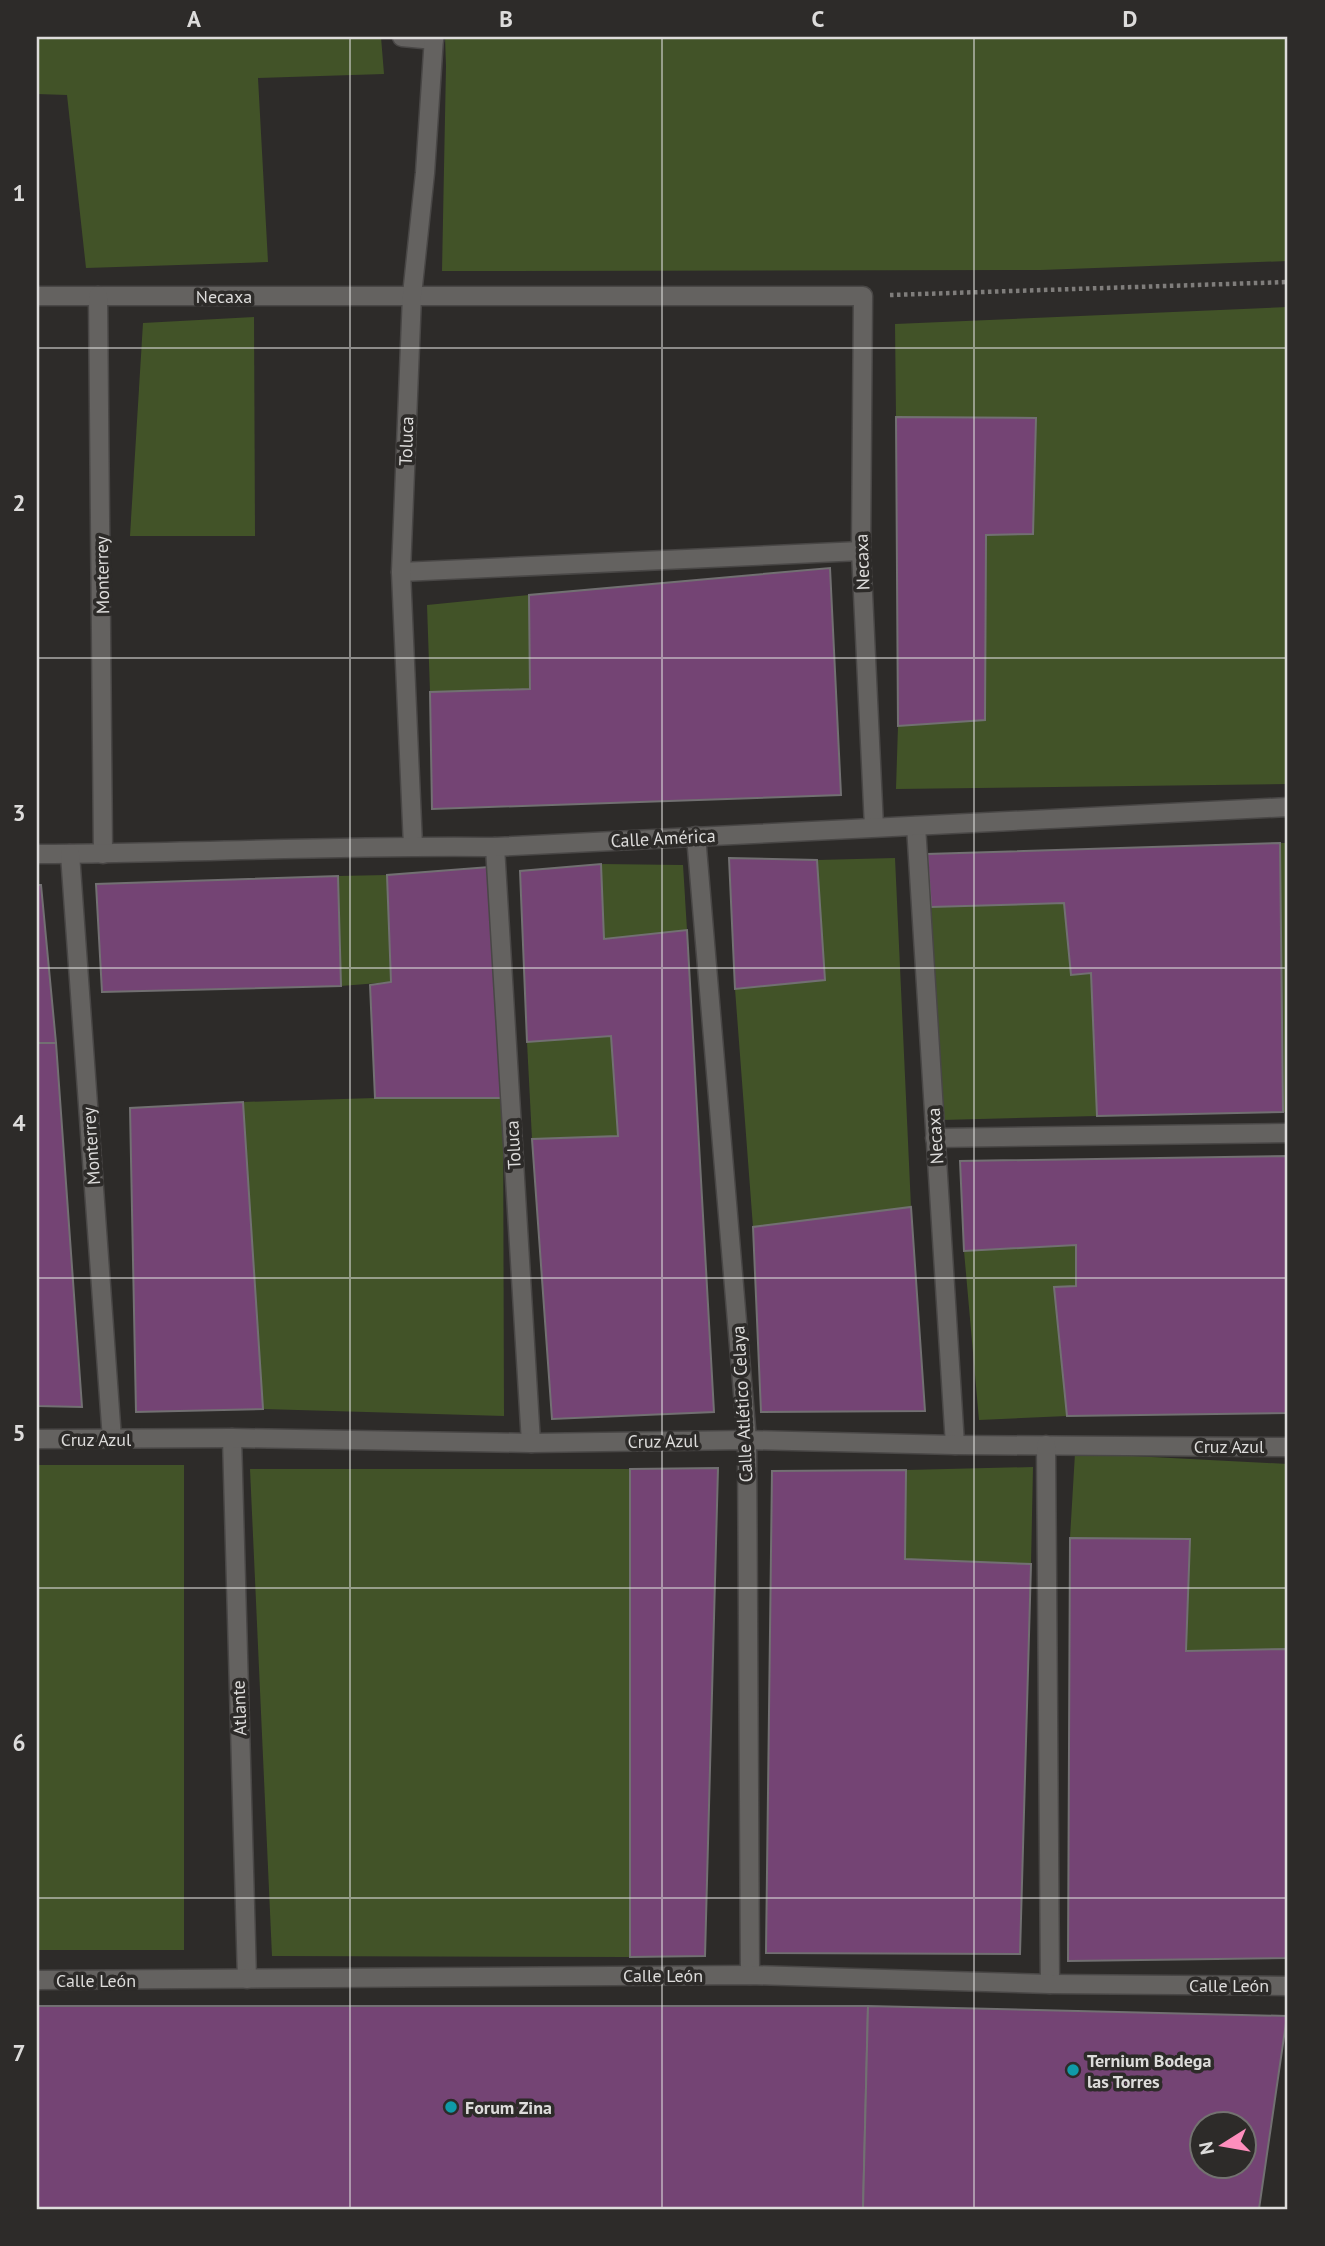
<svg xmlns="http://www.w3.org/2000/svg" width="1325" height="2246" font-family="'PT Sans',sans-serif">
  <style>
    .green { fill: #425328 }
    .building { fill: #744474; stroke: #727072; stroke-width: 2; fill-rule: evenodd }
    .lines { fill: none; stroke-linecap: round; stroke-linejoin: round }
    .minor-casing { stroke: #494746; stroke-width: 21 }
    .path { stroke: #7f7d7b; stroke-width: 4.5; stroke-dasharray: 3.5 3.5; stroke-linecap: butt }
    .minor { stroke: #646260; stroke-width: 18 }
    .grid { fill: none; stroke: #dddcdb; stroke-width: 2; stroke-opacity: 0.55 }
    .culture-dot { fill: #0f9aa8; stroke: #2d2b29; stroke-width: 2.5 }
    .labels { text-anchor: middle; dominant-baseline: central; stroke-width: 7; stroke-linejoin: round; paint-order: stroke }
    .street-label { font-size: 18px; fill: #dddcdb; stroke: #2d2b29 }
    .poi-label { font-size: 18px; font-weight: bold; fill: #dddcdb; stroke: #2d2b29; text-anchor: start }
    .neatline { fill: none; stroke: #dddcdb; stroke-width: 2.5 }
    .grid-label { font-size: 23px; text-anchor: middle; font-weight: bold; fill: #dddcdb }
  </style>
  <rect width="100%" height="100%" fill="#2d2b29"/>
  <g class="green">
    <path d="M37,37H381L384,74L258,78L268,262L86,268L67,95L37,94Z"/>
    <path d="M445,37H1288V261L1041,270L442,271L446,66Z"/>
    <path d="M1288,307V784L896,789L898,726L985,720L986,535L1033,534L1036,419L896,417L895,324Z"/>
    <path d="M254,317L255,536H130L143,323Z"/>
    <path d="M529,595L530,689L430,692L427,605Z"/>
    <path d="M1280,843H1288V1112H1283Z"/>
    <path d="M895,858L911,1207L753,1227L735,989L825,980L817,860Z"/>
    <path d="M601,864L683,865L687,930L604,939Z"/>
    <path d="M387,875L391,982L341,986L338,876Z"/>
    <path d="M1064,903L1071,974L1091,973L1097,1116L942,1120L931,907Z"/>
    <path d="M611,1036L618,1136L532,1139L527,1042Z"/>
    <path d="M375,1098H503L504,1416L263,1409L243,1102Z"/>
    <path d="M1076,1245V1286L1054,1288L1067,1416L979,1420L964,1251Z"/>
    <path d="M1075,1453L1288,1464V1649L1186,1651L1189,1539L1070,1538Z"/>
    <rect x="37" y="1465" width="147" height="485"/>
    <path d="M1033,1467L1031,1564L905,1559L906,1470Z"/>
    <path d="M250,1469H630V1957L272,1956Z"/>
  </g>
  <g class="building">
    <path d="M896,417L1036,418L1033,534L986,535L985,720L898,726Z"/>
    <path d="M830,568L841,795L432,809L430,692L530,689L529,595Z"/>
    <path d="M1280,843L1283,1112L1097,1116L1091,973L1071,975L1064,903L931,907L927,854Z"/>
    <path d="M729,858L817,860L825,980L735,989Z"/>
    <path d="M601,864L604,939L687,930L714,1412L552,1419L532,1139L618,1136L611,1036L527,1042L520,871Z"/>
    <path d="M489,867L503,1098H375L370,985L391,982L387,875Z"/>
    <path d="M338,876L341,986L102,992L96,884Z"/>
    <path d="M37,885H41L56,1043H37Z"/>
    <path d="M37,1043H56L82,1407L37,1406Z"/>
    <path d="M243,1102L263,1409L136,1412L130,1108Z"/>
    <path d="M1288,1156V1413L1067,1416L1054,1287L1076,1286V1245L964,1251L960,1161Z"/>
    <path d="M911,1207L925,1411L761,1412L753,1227Z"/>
    <path d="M718,1468L705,1956L630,1957V1469Z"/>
    <path d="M906,1470L905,1559L1031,1564L1020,1954L766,1953L772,1471Z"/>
    <path d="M1070,1538L1190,1539L1186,1651L1288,1649V1958L1068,1961Z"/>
    <path d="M37,2006H868L863,2209H37Z"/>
    <path d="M868,2006L1287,2016L1259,2209H863ZM1202,2124H1244V2166H1202Z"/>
  </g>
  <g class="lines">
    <defs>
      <g id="minor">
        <path d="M402,37L434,40"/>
        <path d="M37,296H863L861,551L874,827"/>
        <path d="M98,296L103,854"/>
        <path d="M401,572L861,551"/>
        <path d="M916,826L955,1445"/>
        <path d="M696,836L747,1440L750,1975"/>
        <path d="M413,846L401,572L412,295L425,173L434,37"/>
        <path d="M495,847L531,1443"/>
        <path d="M37,854C189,853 342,845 495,847L1288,807"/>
        <path d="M70,854L112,1439"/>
        <path d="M935,1138L1288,1133"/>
        <path d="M232,1438L247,1979"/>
        <path d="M37,1439L232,1438L531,1443L747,1440L955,1445L1288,1447"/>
        <path d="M1046,1445L1050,1984"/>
        <path d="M37,1980L750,1975L1050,1984L1288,1986"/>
      </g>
    </defs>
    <use href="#minor" class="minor-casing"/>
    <path class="path" d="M890,295L1288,282"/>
    <use href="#minor" class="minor"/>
  </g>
  <path class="grid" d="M350,37V2209M662,37V2209M974,37V2209M37,348H1288M37,658H1288M37,968H1288M37,1278H1288M37,1588H1288M37,1898H1288"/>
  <g class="culture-dot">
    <circle cx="1073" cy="2070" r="7"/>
    <circle cx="451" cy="2107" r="7"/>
  </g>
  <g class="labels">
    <g class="street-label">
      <text x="224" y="296">Necaxa</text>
      <text transform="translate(406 441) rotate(-88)">Toluca</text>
      <text transform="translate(862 562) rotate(-92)">Necaxa</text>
      <text transform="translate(102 575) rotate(-91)">Monterrey</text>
      <text transform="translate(663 838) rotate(-3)">Calle América</text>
      <text transform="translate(935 1136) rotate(-94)">Necaxa</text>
      <text transform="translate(513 1145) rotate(-93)">Toluca</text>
      <text transform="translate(91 1146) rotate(-94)">Monterrey</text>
      <text transform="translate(742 1404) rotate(-93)">Calle Atlético Celaya</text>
      <text x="96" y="1439">Cruz Azul</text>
      <text transform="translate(663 1441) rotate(-1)">Cruz Azul</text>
      <text x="1229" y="1446">Cruz Azul</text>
      <text transform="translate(239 1708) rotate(-92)">Atlante</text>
      <text x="663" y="1975">Calle León</text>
      <text x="96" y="1980">Calle León</text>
      <text x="1229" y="1985">Calle León</text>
    </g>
    <g class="poi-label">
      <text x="1087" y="2060">Ternium Bodega<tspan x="1087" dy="21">las Torres</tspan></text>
      <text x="465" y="2107">Forum Zina</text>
    </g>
  </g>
  <rect width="1325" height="2246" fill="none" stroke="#2d2b29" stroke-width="77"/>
  <g transform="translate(1223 2145) rotate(259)"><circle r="33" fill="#2d2b29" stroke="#737270" stroke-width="2"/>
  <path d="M0-5L12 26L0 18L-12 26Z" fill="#fe8ebd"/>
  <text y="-10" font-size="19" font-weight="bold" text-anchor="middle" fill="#dddcdb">N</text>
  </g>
  <rect x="38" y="38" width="1248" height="2170" class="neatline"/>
  <g class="grid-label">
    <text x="194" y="27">A</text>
    <text x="506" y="27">B</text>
    <text x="818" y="27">C</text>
    <text x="1130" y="27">D</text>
    <text x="19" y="201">1</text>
    <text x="19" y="511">2</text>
    <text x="19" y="821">3</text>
    <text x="19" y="1131">4</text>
    <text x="19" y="1441">5</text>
    <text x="19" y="1751">6</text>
    <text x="19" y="2061">7</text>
  </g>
</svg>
